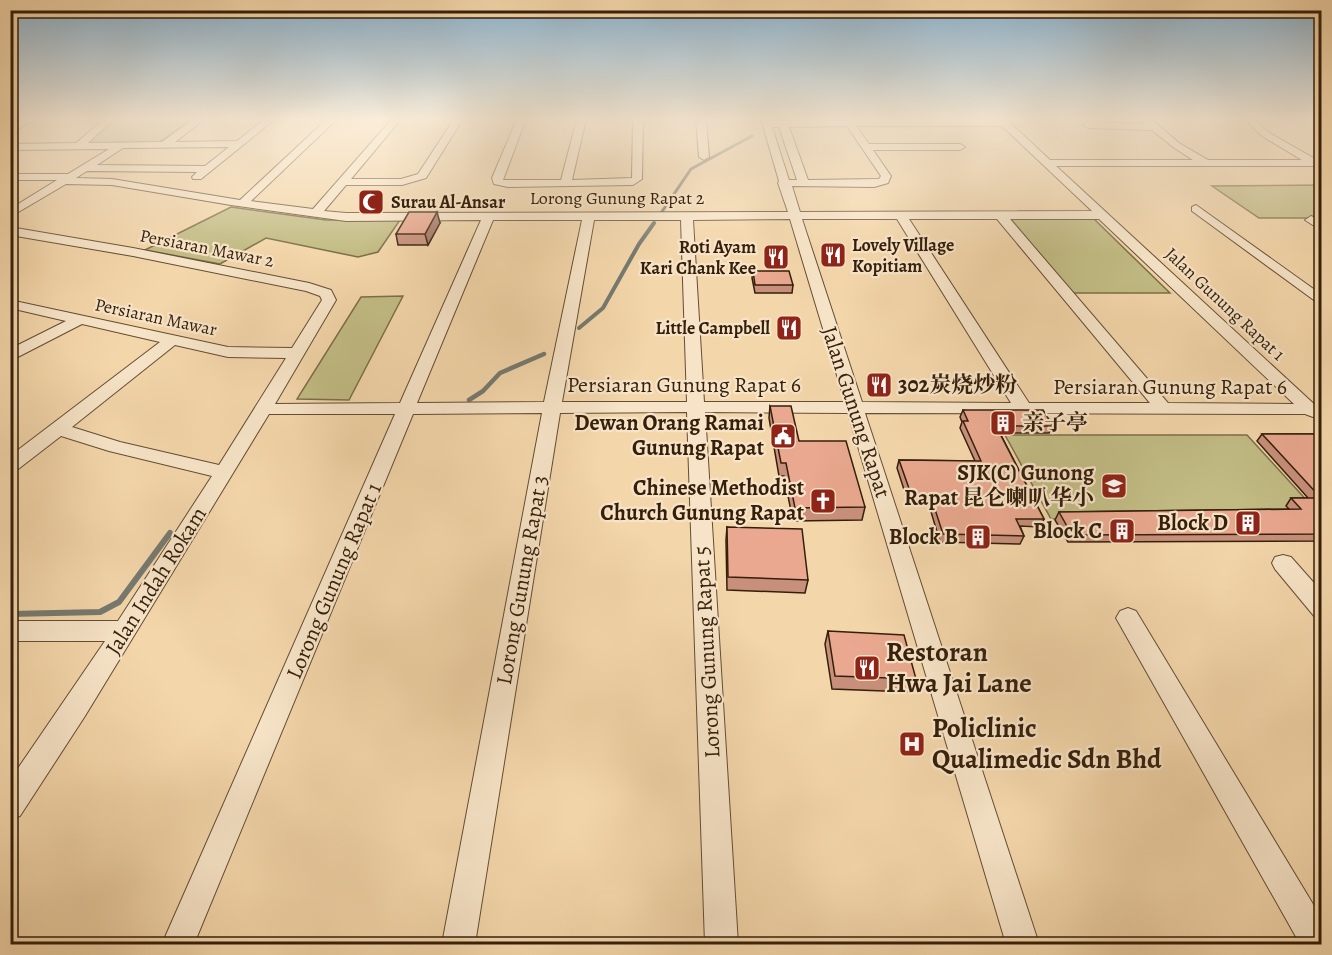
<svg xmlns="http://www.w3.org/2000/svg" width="1332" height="955" font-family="Alegreya,'Noto Serif SC',serif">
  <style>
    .green { fill: #c2bc84; stroke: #7c6e48; stroke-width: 1.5 }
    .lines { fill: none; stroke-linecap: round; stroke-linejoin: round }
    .stream-far3 { stroke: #767a71; stroke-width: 3 }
    .stream-far2 { stroke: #767a71; stroke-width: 4 }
    .stream-far1 { stroke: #767a71; stroke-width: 4.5 }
    .stream { stroke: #767a71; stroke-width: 6 }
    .minor-casing { stroke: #644d33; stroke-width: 2 }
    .minor { fill: #f7e4c8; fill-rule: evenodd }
    .wall { fill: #c8907b; stroke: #351f0b; stroke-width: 1.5 }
    .shaded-wall { fill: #a37664; stroke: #351f0b; stroke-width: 1.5 }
    .building { fill: #e9a88f; stroke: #351f0b; stroke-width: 1.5 }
    .labels { text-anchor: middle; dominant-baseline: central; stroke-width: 4.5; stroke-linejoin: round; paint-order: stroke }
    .far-street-label { font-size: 18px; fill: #351f0b; stroke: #f7e4c8 }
    .far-poi-label { font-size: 18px; font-weight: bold; fill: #351f0b; stroke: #f7e4c8; text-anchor: start }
    .street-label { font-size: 22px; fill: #351f0b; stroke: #f7e4c8 }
    .poi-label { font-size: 22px; font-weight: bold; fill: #351f0b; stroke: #f7e4c8; text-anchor: end }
    .near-poi-label { font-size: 27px; font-weight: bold; fill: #351f0b; stroke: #f7e4c8; text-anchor: start }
  </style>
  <rect width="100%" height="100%" fill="#f3d6aa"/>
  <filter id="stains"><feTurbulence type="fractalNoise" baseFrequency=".00333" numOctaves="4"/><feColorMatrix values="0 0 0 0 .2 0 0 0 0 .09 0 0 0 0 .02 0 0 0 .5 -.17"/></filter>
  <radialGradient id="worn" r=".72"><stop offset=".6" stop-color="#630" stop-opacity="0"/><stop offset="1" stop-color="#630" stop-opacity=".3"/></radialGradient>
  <g class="green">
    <path d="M116,119H192L158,143H85Z"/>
    <path d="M1321,185V218H1259L1212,186Z"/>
    <path d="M231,207L326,220H400L378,252L358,257L266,238L220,264L145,250Z"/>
    <path d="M1010,218H1093L1170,293H1072Z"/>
    <path d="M403,296L349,400L297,399L361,297Z"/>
    <path d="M1005,435H1247L1321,516L1051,519Z"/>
  </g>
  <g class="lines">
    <g class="stream-far3">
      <path d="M783,121L785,119"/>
      <path d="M661,213L691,169L752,136"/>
    </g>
    <path class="stream-far2" d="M579,328L603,308L639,244L654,223"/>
    <path class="stream-far1" d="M469,400L483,391L500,373L544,354"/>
    <path class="stream" d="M10,614L100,612L119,602L170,533"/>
    <defs>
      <g id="minor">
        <path d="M22,119H33L10,135V127Z"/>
        <path d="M104,119H114L88,143L162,142L194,119H205L175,142L237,141L265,119H275L201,179H193L192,177L197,172L87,171L76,178L112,179L240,200L327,119H337L251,201L313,209L392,119H401L351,179H401L418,174L454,119H463L426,178L402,185H346L324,211L346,213L788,212L778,183L779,181L761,119L770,121L1006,119L1050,160H1193L1173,147L1152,130L1088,128L1083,125L1088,122L1145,124L1141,119H1151L1179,143L1208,160H1302L1262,136L1244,119H1254L1268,132L1317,160H1322V166H1056L1314,404H1322V414L1313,417L1305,414L865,413L1039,944H1006L848,413L705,412L738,944H705L687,412L560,413L475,944H442L542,413L413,414L194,944H162L395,414H269L85,716L20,816L10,820V780L105,641H10V621H118L212,476L109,451L61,436L17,470L10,472V456L160,342L82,324L10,361V349L66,321L10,308V300L228,347L292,348L322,300L320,296L306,291L133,256L10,235V227L133,248L309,283L331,290L336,300L275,404L400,403L481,220L346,221L231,205L112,185L66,184L10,217V209L57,180H10V174H68L109,149L10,150V144L76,143ZM847,126L881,176L879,179L808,180L789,127ZM856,126H1002L1092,211L800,212L792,186L874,187L888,183L891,176L873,150H960L965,147L960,144H869ZM772,127H779L797,180H789ZM229,147L205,166L97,165L123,148ZM790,219L845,402H704L693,220ZM802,219H897L1011,403L862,402ZM909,219H997L1150,403H1029ZM1010,219H1099L1294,404L1168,403ZM493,220H582L544,402L417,403ZM594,220H681L687,402H562ZM175,345L228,357L286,358L219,465L120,442L72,427Z"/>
        <path d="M517,119H526L503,180H561L577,119H586L572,180L632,178L633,119H643L642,179L633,185L508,187L494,184L492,178Z"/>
        <path d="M696,119H706L709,157L704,160L699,157Z"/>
        <path d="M1196,205L1322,295V306L1192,211V207Z"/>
        <path d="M1311,216L1322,221V231L1305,220Z"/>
        <path d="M1283,555L1291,557L1322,592V618L1314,616L1275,569L1272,563L1275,557Z"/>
        <path d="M1128,608L1136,611L1322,919V944H1300L1120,625L1116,618L1120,611Z"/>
      </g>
    </defs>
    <use href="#minor" class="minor-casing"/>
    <use href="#minor" class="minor"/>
  </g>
  <g class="wall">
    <path d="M440,223L428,245H398L396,234Z"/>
    <path d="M753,271L793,285L792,293H755L752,278Z"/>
    <path d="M770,406L799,441L865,507L862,520L793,521L784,476H779L769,418Z"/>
    <path d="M963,410L1053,426L1049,433H1000L1044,519L1040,527L1020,526L1024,536L1020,544L940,542L929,505H909L897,468L899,460L975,461L960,428L962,422L960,417Z"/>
    <path d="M1262,434H1322V541L1068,542L1055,520L1059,512L1289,509L1286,506L1291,498H1308L1257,441Z"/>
    <path d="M727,527L808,580L805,593L727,590L726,540Z"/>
    <path d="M828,631L916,679L910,692L832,689L825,644Z"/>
  </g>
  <path class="shaded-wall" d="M437,212L440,223L428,245L425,234Z"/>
  <g class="building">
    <path d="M409,212H437L425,234H396Z"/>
    <path d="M753,271H789L793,285H755Z"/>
    <path d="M770,406H791L799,441H846L865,507L795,508L786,463H781Z"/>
    <path d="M963,410H1043L1053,426H996L1044,519H1016L1024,536L943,534L931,497H912L899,460L981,461L963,421H968Z"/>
    <path d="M1262,434H1322V534L1072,535L1059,512L1301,509L1291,498H1321Z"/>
    <path d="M727,527L802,529L808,580L728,577Z"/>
    <path d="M828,631L904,635L916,679L835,676Z"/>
  </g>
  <linearGradient id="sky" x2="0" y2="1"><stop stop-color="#8bb5d4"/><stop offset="0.47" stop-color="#faedd9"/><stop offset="1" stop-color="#faedd9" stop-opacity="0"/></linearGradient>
  <rect width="1332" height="253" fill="url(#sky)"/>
  <defs>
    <symbol id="mosque-square" viewBox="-11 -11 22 22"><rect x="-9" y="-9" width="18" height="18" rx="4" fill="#8f2418" stroke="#f7e4c8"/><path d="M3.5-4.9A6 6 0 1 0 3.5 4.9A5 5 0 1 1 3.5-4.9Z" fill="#fff"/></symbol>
    <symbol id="restaurant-square" viewBox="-11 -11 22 22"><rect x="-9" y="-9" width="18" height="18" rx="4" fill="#8f2418" stroke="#f7e4c8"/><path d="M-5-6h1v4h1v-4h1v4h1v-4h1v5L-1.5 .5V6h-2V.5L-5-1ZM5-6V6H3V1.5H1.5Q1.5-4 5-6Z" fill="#fff"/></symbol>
    <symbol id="building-square" viewBox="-11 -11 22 22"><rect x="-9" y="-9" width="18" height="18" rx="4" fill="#8f2418" stroke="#f7e4c8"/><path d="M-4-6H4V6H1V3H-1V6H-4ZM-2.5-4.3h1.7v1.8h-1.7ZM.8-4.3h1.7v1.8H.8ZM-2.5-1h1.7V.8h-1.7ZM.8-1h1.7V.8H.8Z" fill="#fff"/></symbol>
    <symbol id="civic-square" viewBox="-11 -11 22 22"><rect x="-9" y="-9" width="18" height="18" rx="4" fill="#8f2418" stroke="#f7e4c8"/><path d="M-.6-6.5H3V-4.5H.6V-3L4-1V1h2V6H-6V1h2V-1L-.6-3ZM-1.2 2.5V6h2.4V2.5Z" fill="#fff"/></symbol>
    <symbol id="school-square" viewBox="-11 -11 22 22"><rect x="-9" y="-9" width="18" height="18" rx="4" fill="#8f2418" stroke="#f7e4c8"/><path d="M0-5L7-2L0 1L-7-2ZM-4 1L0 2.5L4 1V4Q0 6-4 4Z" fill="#fff"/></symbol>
    <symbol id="church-square" viewBox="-11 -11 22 22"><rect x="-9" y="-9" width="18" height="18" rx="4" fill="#8f2418" stroke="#f7e4c8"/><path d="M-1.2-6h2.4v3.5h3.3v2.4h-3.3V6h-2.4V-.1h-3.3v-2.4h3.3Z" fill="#fff"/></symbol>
    <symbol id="hospital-square" viewBox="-11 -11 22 22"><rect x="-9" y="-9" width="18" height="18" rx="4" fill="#8f2418" stroke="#f7e4c8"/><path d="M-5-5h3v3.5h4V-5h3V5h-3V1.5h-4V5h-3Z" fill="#fff"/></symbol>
  </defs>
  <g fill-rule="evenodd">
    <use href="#mosque-square" x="356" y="187" width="30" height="30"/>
    <use href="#restaurant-square" x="818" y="240" width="30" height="30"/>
    <use href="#restaurant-square" x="761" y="242" width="30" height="30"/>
    <use href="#restaurant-square" x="774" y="313" width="30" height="30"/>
    <use href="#restaurant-square" x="864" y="370" width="30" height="30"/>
    <use href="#building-square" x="988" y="408" width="30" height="30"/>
    <use href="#civic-square" x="768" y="421" width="30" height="30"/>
    <use href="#school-square" x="1099" y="471" width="30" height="30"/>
    <use href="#church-square" x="808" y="486" width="30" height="30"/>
    <use href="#building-square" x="1233" y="508" width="30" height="30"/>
    <use href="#building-square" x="1107" y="516" width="30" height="30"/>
    <use href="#building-square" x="963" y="522" width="30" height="30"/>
    <use href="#restaurant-square" x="852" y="653" width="30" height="30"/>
    <use href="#hospital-square" x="897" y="729" width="30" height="30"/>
  </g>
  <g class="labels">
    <g class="far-street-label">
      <text x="617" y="198">Lorong Gunung Rapat 2</text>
      <text transform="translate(207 248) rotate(11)">Persiaran Mawar 2</text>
      <text transform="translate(1225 304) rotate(43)">Jalan Gunung Rapat 1</text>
      <text transform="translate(156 317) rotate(12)">Persiaran Mawar</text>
    </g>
    <g class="far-poi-label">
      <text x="391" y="202">Surau Al-Ansar</text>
      <text x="852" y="245">Lovely Village<tspan x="852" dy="21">Kopitiam</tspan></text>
      <text x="756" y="247" text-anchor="end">Roti Ayam<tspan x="756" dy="21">Kari Chank Kee</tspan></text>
      <text x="770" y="328" text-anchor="end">Little Campbell</text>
    </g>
    <g class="street-label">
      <text x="684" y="385">Persiaran Gunung Rapat 6</text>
      <text x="1170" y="387">Persiaran Gunung Rapat 6</text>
      <text transform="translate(856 412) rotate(72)">Jalan Gunung Rapat</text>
      <text transform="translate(522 580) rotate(-80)">Lorong Gunung Rapat 3</text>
      <text transform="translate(156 581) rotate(-58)">Jalan Indah Rokam</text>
      <text transform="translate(334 581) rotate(-67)">Lorong Gunung Rapat 1</text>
      <text transform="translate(707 652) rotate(-93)">Lorong Gunung Rapat 5</text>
    </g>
    <g class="poi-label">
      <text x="898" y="385" text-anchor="start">302炭烧炒粉</text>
      <text x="764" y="423">Dewan Orang Ramai<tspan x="764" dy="25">Gunung Rapat</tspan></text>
      <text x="1022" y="423" text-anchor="start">亲子亭</text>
      <text x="1094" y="473">SJK(C) Gunong<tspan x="1094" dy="25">Rapat 昆仑喇叭华小</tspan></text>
      <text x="804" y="488">Chinese Methodist<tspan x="804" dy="25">Church Gunung Rapat</tspan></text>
      <text x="1228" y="523">Block D</text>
      <text x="1102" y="531">Block C</text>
      <text x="958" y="537">Block B</text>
    </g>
    <g class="near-poi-label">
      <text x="886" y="652">Restoran<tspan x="886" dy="31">Hwa Jai Lane</tspan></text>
      <text x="932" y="728">Policlinic<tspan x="932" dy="31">Qualimedic Sdn Bhd</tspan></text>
    </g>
  </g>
  <rect width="1332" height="955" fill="none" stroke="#f3d6aa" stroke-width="36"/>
  <rect x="12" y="12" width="1308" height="931" fill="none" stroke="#351f0b" stroke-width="3"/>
  <rect x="18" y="18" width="1296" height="919" fill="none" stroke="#351f0b" stroke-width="1.5"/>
  <rect width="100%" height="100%" filter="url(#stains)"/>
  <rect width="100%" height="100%" fill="url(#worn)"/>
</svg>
